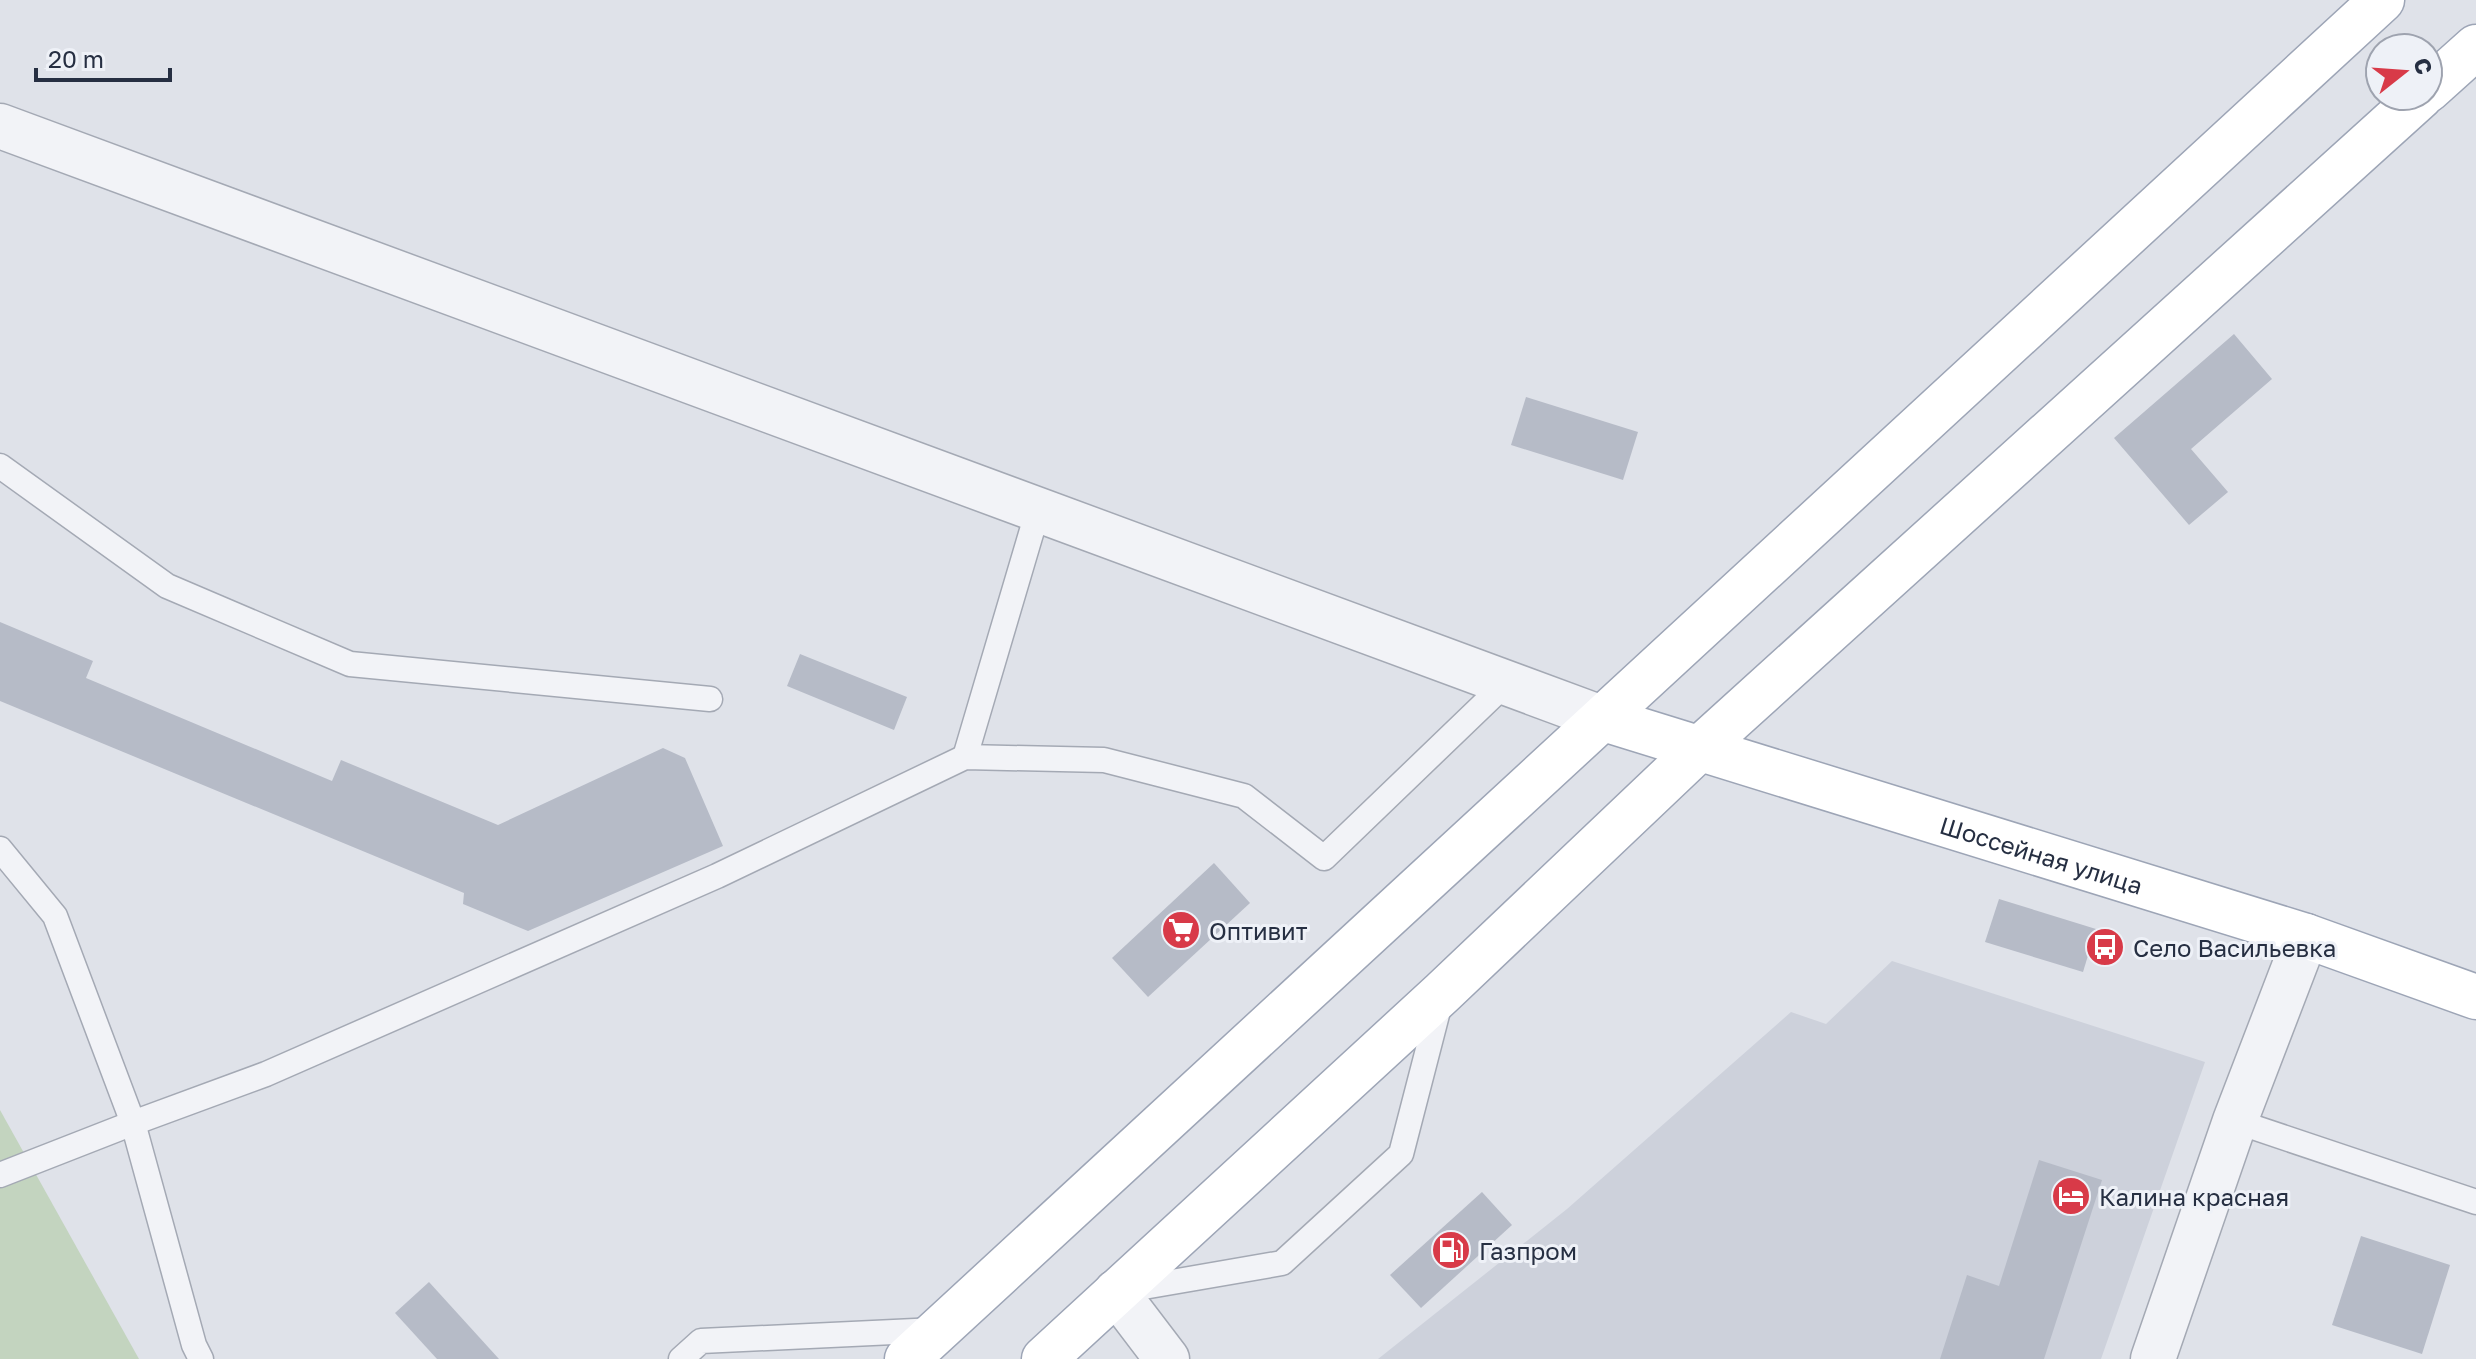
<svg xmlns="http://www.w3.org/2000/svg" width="2476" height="1359" font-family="'Golos Text',sans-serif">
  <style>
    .built { fill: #cdd1db }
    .green { fill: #c3d4bf }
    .building { fill: #b6bbc7 }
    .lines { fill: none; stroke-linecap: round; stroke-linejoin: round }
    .lane-casing { stroke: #a4a9b4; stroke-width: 27 }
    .street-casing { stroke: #a4a9b4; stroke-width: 47 }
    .primary-casing { stroke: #9da5b6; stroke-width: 47 }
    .lane { stroke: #f2f3f7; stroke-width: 24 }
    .street { stroke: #f2f3f7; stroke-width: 44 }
    .primary { stroke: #fff; stroke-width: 44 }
    .labels { text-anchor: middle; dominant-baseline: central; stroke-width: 6; stroke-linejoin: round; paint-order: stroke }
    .street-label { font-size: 24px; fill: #262f42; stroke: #eef1f7 }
    .poi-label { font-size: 24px; fill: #262f42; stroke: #eef1f7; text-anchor: start }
  </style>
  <rect width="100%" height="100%" fill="#dfe2e9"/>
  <path class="built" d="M1892,961L2205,1062L2101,1359H1378L1567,1209L1791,1012L1826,1024Z"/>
  <path class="green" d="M0,1110L139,1359H0Z"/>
  <g class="building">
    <path d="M2234,334L2272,379L2191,449L2228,492L2189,525L2114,438Z"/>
    <path d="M1526,397L1638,432L1623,480L1511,445Z"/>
    <path d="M0,622L93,661L86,678L332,781L341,760L498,825L663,748L685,758L723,846L528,931L463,904L464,893L0,701Z"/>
    <path d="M800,654L907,697L894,730L787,686Z"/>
    <path d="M1214,863L1250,903L1148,997L1112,958Z"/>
    <path d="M1999,899L2096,929L2083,972L1985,942Z"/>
    <path d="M2039,1160L2102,1180L2044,1359H1940L1967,1275L1999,1286Z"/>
    <path d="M1482,1192L1512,1225L1421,1308L1390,1275Z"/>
    <path d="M2361,1236L2450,1265L2422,1354L2332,1325Z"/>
    <path d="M429,1282L499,1359H437L395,1313Z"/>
  </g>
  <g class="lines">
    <defs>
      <g id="lane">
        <path d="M0,466L167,586L350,664L710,699"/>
        <path d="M965,757L1038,510"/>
        <path d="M0,849L55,916L133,1123L194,1345L201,1359"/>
        <path d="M2235,1121L2476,1202"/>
        <path d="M0,1175L133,1123L266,1074L717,876L965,757L1104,760L1244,796L1324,858L1506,683"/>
        <path d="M1126,1290L1282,1263L1401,1154L1440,1003"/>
        <path d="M681,1359L701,1341L936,1330"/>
      </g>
      <g id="street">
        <path d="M0,126L1604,719"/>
        <path d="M1116,1292L1167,1359"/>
        <path d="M2153,1359L2235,1121L2306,936"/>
      </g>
      <g id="primary">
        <path d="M2428,90L2476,47"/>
        <path id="s1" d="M1604,719L2306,936L2476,997"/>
        <path d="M907,1359L2382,0"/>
        <path d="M1044,1359L1442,993L1699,749L2421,96"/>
      </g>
    </defs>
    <use href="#lane" class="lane-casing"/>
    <use href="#street" class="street-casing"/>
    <use href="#primary" class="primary-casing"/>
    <use href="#lane" class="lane"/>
    <use href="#street" class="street"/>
    <use href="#primary" class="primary"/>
  </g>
  <defs>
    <symbol id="supermarket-disc" viewBox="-11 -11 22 22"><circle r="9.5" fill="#d83a48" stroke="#eef1f7"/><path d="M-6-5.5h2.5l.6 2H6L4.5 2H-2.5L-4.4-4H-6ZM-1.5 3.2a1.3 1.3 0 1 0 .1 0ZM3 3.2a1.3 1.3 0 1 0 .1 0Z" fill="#fff"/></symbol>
    <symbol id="bus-disc" viewBox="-11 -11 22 22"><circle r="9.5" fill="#d83a48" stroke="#eef1f7"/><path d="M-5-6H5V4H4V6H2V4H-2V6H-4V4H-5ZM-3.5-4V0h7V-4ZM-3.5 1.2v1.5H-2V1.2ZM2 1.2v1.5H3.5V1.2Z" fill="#fff"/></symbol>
    <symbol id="hotel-disc" viewBox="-11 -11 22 22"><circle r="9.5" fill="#d83a48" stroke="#eef1f7"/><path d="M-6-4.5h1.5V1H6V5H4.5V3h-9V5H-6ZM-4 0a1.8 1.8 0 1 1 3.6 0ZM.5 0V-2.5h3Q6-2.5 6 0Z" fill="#fff"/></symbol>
    <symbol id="fuel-disc" viewBox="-11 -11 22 22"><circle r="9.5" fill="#d83a48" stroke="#eef1f7"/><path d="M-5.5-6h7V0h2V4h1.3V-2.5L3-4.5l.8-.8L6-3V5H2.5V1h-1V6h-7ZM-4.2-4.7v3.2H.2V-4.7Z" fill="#fff"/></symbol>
  </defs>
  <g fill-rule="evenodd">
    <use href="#supermarket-disc" x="1159" y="908" width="44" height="44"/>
    <use href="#bus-disc" x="2083" y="925" width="44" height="44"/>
    <use href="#hotel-disc" x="2049" y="1174" width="44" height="44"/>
    <use href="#fuel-disc" x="1429" y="1228" width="44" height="44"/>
  </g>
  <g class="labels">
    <g class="street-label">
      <text stroke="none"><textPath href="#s1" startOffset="458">Шоссейная улица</textPath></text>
    </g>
    <g class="poi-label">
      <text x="1209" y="930">Оптивит</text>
      <text x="2133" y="947">Село Васильевка</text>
      <text x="2099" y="1196">Калина красная</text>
      <text x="1479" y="1250">Газпром</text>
    </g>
  </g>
  <g transform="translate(2404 72) rotate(73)"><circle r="38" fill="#eef1f7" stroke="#9ea3af" stroke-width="2"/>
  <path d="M0-6L14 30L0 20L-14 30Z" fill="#d83a48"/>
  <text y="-12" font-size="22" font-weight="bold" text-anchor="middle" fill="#262f42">С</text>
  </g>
  <path d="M36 68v12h134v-12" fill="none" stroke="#262f42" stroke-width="4"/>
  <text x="48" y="68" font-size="24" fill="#262f42" stroke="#eef1f7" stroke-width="6" paint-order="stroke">20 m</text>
</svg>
